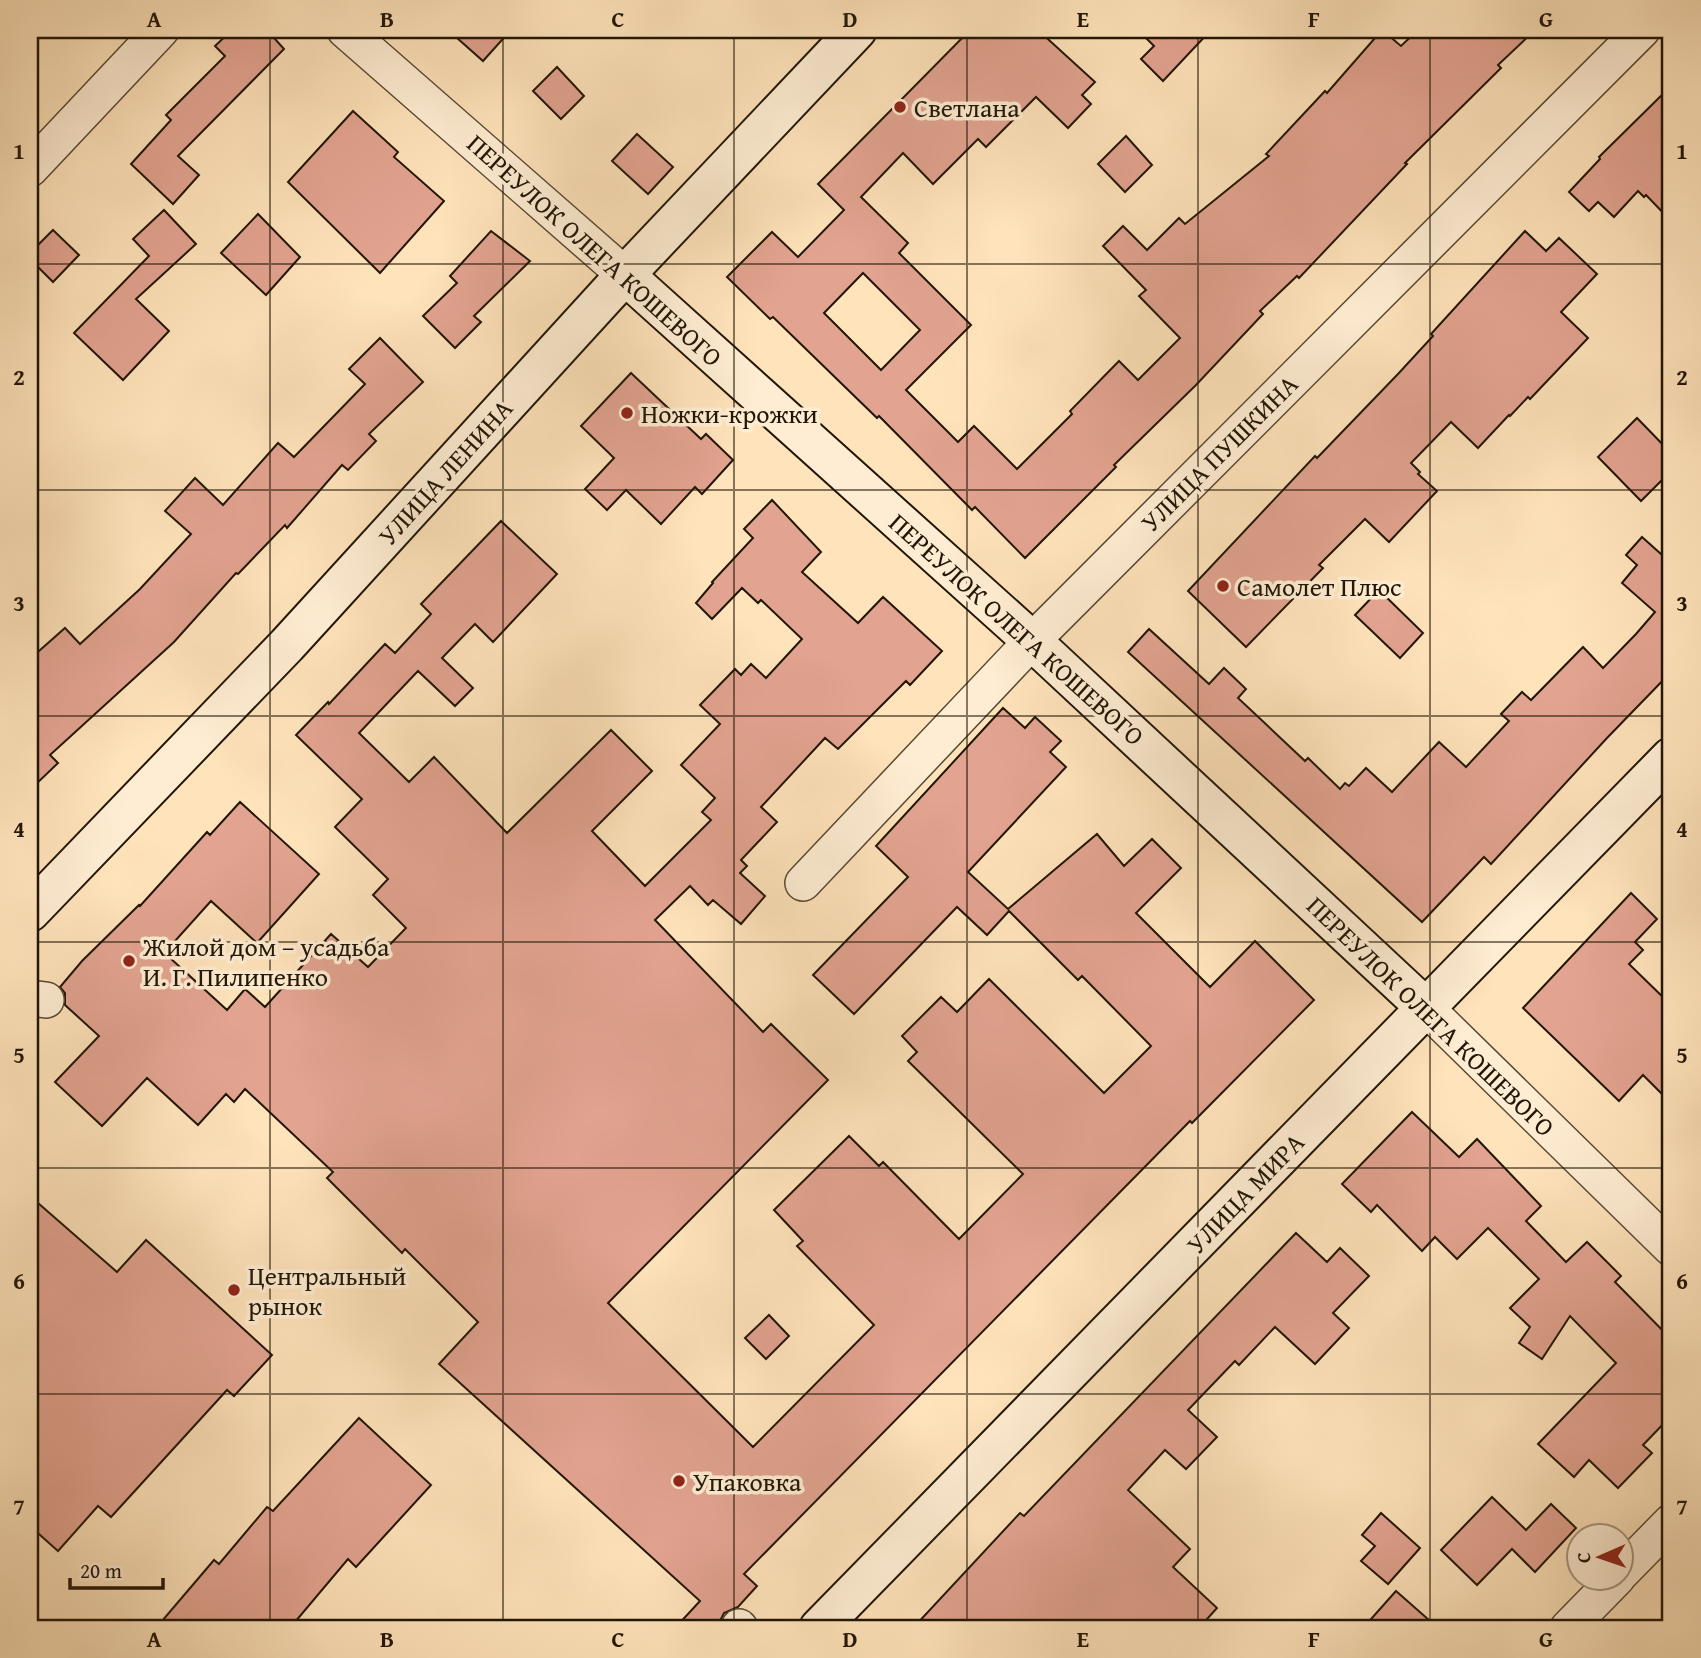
<svg xmlns="http://www.w3.org/2000/svg" width="1701" height="1658" font-family="'Gentium Book Plus',serif">
  <style>
    .building { fill: #e2a390; stroke: #211606; stroke-width: 2; fill-rule: evenodd }
    .lines { fill: none; stroke-linecap: round; stroke-linejoin: round }
    .street-casing { stroke: #584933; stroke-width: 38 }
    .secondary-casing { stroke: #211606; stroke-width: 42 }
    .street { stroke: #ffedd3; stroke-width: 35 }
    .secondary { stroke: #ffedd3; stroke-width: 38 }
    .grid { fill: none; stroke: #211606; stroke-width: 2; stroke-opacity: 0.55 }
    .poi-dot { fill: #8f2418; stroke: #ffedd3; stroke-width: 2.5 }
    .labels { text-anchor: middle; dominant-baseline: central; stroke-width: 7; stroke-linejoin: round; paint-order: stroke }
    .poi-label { font-size: 26px; fill: #211606; stroke: #ffedd3; text-anchor: start }
    .street-label { font-size: 26px; fill: #211606; stroke: #ffedd3 }
    .neatline { fill: none; stroke: #211606; stroke-width: 2.5 }
    .grid-label { font-size: 23px; text-anchor: middle; font-weight: bold; fill: #211606 }
  </style>
  <rect width="100%" height="100%" fill="#ffe3bb"/>
  <filter id="stains"><feTurbulence type="fractalNoise" baseFrequency=".00286" numOctaves="4"/><feColorMatrix values="0 0 0 0 .2 0 0 0 0 .09 0 0 0 0 .02 0 0 0 .5 -.17"/></filter>
  <radialGradient id="worn" r=".72"><stop offset=".6" stop-color="#630" stop-opacity="0"/><stop offset="1" stop-color="#630" stop-opacity=".3"/></radialGradient>
  <g class="building">
    <path d="M232,30H267L284,49L178,156L199,175L173,204L131,164L171,120L166,115L225,56L215,46Z"/>
    <path d="M448,30H511L483,61Z"/>
    <path d="M970,30H1038L1095,82L1082,95L1091,104L1068,128L1036,97L986,147L978,139L933,184L903,153L861,197L908,243L899,253L971,325L906,390L958,442L974,426L1017,469L1072,414L1070,411L1119,361L1138,380L1180,338L1139,296L1146,290L1103,246L1123,226L1147,250L1179,218L1185,224L1269,156L1266,154L1325,91L1327,93L1382,30L1401,46L1418,30H1535L1498,65L1501,68L1405,163L1407,164L1299,278L1297,276L1260,311L1263,314L1196,385L1114,465L1116,467L1025,558L975,507L972,510L879,416L877,418L773,317L770,319L727,277L772,232L798,257L844,210L818,184ZM863,273L920,330L881,370L824,313Z"/>
    <path d="M1138,30H1211L1163,81L1141,59L1154,46Z"/>
    <path d="M557,67L584,96L561,119L533,91Z"/>
    <path d="M1671,86V221L1646,195L1644,197L1638,191L1614,217L1598,202L1589,211L1569,192L1600,159L1599,157Z"/>
    <path d="M353,111L398,152L394,157L444,201L380,273L288,182Z"/>
    <path d="M637,134L673,167L648,194L612,161Z"/>
    <path d="M1126,136L1152,165L1125,192L1098,164Z"/>
    <path d="M164,210L196,244L136,299L169,331L123,380L74,333L149,256L133,239Z"/>
    <path d="M258,214L300,257L266,295L221,253Z"/>
    <path d="M53,230L79,255L53,282L30,259V253Z"/>
    <path d="M491,231L530,261L474,316L481,322L455,348L423,316L457,283L450,276Z"/>
    <path d="M1525,231L1546,251L1559,238L1597,274L1561,312L1588,338L1530,399L1528,397L1510,416L1509,415L1478,448L1451,422L1411,463L1420,472L1418,474L1437,491L1389,542L1365,519L1319,565L1323,568L1246,647L1188,591L1315,456L1317,458L1398,374L1433,336L1431,334Z"/>
    <path d="M380,338L423,382L369,434L376,441L348,470L342,465L287,528L285,525L238,574L236,573L174,642L50,755L58,763L30,790V659L65,628L80,644L140,589L191,534L165,511L195,478L223,505L278,443L294,457L365,384L349,369Z"/>
    <path d="M631,373L701,439L706,434L733,460L702,494L695,487L661,524L626,490L607,510L585,489L614,458L581,426Z"/>
    <path d="M1637,418L1671,453V471L1641,501L1598,457Z"/>
    <path d="M772,500L821,552L802,572L858,623L883,597L942,651L910,685L906,681L838,749L825,738L761,807L777,822L741,860L747,866L740,873L765,896L741,924L713,900L708,905L690,886L655,920L763,1032L771,1024L828,1080L608,1303L753,1447L874,1325L797,1246L803,1241L774,1210L849,1136L879,1166L883,1162L959,1239L1023,1174L908,1061L917,1052L902,1036L941,997L957,1012L989,979L1104,1093L1151,1046L1082,976L1078,980L1009,911L987,935L957,907L854,1014L813,975L908,877L876,846L1003,708L1025,728L1035,717L1061,741L1050,752L1066,767L968,872L1008,909L1097,834L1124,866L1152,839L1181,868L1136,913L1210,987L1255,941L1314,1000L1192,1123L1190,1121L744,1574L757,1586L738,1607L724,1613L720,1621L719,1628H675L700,1601L439,1364L478,1322L405,1249L402,1253L327,1178L333,1172L245,1089L234,1102L226,1094L198,1125L147,1078L102,1126L55,1082L99,1036L65,1005V993L60,987L82,961L139,905L140,906L207,832L210,835L240,802L319,874L257,943L211,901L175,941L180,947L169,957L227,1010L245,989L265,1007L331,934L368,967L406,928L373,895L388,879L335,827L362,799L296,735L328,702L329,704L385,644L395,653L431,614L421,604L501,521L557,574L493,642L475,624L442,658L473,688L455,706L418,671L359,733L409,782L434,757L507,833L611,730L652,771L592,831L645,886L711,820L702,812L715,798L681,765L720,724L700,705L735,669L741,675L751,664L766,678L802,639L761,600L758,603L742,588L712,619L696,603L713,583L712,582L753,538L744,529Z"/>
    <path d="M1642,537L1671,563V672L1607,738L1491,864L1484,857L1422,922L1128,652L1149,629L1209,684L1224,668L1246,689L1238,698L1305,761L1308,758L1340,789L1345,783L1349,786L1366,768L1392,792L1439,742L1466,767L1509,721L1501,714L1522,692L1531,700L1583,647L1603,668L1636,634L1655,612L1622,583L1637,565L1626,555Z"/>
    <path d="M1379,590L1423,633L1400,658L1355,615Z"/>
    <path d="M1631,893L1657,919L1635,942L1643,950L1629,964L1671,1005V1103L1643,1075L1619,1101L1523,1008Z"/>
    <path d="M1412,1112L1459,1157L1477,1139L1541,1206L1526,1221L1566,1262L1587,1242L1621,1276L1615,1282L1671,1339V1416L1643,1445L1652,1453L1618,1488L1589,1460L1574,1477L1538,1444L1616,1363L1570,1316L1542,1359L1519,1343L1530,1327L1510,1308L1539,1279L1488,1228L1457,1259L1435,1237L1422,1251L1377,1205L1371,1212L1342,1184Z"/>
    <path d="M30,1196L117,1272L146,1240L272,1355L234,1396L227,1390L111,1517L98,1506L58,1551L30,1526Z"/>
    <path d="M1296,1233L1327,1262L1340,1248L1369,1276L1333,1313L1349,1328L1315,1364L1275,1327L1239,1365L1235,1361L1188,1410L1217,1437L1186,1469L1165,1450L1128,1490L1190,1549L1173,1567L1217,1608L1199,1628H913L1020,1513L1024,1516Z"/>
    <path d="M769,1315L789,1336L766,1359L745,1338Z"/>
    <path d="M359,1418L431,1485L356,1567L348,1559L290,1628H156L214,1560L219,1564L267,1507L273,1511Z"/>
    <path d="M1492,1497L1526,1530L1551,1504L1576,1528L1535,1572L1512,1549L1477,1585L1441,1550Z"/>
    <path d="M1381,1513L1420,1548L1388,1584L1361,1561L1375,1546L1362,1535Z"/>
    <path d="M1396,1591L1438,1628H1363Z"/>
  </g>
  <g class="lines">
    <defs>
      <g id="street">
        <path d="M345,30L625,275"/>
        <path d="M30,169L161,30"/>
        <path d="M803,883L1032,641L1642,30"/>
        <path d="M30,998L46,1000"/>
        <path d="M1426,1008L1671,1248"/>
        <path d="M1620,1574L1671,1522"/>
        <path d="M739,1627L740,1628"/>
        <path d="M1568,1628L1617,1578"/>
      </g>
      <g id="secondary">
        <path d="M625,275L1032,641L1426,1008"/>
        <path d="M30,912L287,645L625,275L857,30"/>
        <path d="M819,1628L1671,757"/>
      </g>
    </defs>
    <use href="#street" class="street-casing"/>
    <use href="#secondary" class="secondary-casing"/>
    <use href="#street" class="street"/>
    <use href="#secondary" class="secondary"/>
  </g>
  <path class="grid" d="M270,30V1628M503,30V1628M734,30V1628M967,30V1628M1198,30V1628M1430,30V1628M30,264H1671M30,490H1671M30,716H1671M30,942H1671M30,1168H1671M30,1394H1671"/>
  <g class="poi-dot">
    <circle cx="900" cy="107" r="7"/>
    <circle cx="627" cy="413" r="7"/>
    <circle cx="1223" cy="586" r="7"/>
    <circle cx="129" cy="961" r="7"/>
    <circle cx="234" cy="1290" r="7"/>
    <circle cx="679" cy="1481" r="7"/>
  </g>
  <g class="labels">
    <g class="poi-label">
      <text x="914" y="107">Светлана</text>
      <text x="641" y="413">Ножки-крожки</text>
      <text x="1237" y="586">Самолет Плюс</text>
      <text x="143" y="946">Жилой дом – усадьба<tspan x="143" dy="30">И. Г. Пилипенко</tspan></text>
      <text x="248" y="1275">Центральный<tspan x="248" dy="30">рынок</tspan></text>
      <text x="693" y="1481">Упаковка</text>
    </g>
    <g class="street-label">
      <text transform="translate(595 250) rotate(42)">ПЕРЕУЛОК ОЛЕГА КОШЕВОГО</text>
      <text transform="translate(1219 453) rotate(-45)">УЛИЦА ПУШКИНА</text>
      <text transform="translate(445 472) rotate(-48)">УЛИЦА ЛЕНИНА</text>
      <text transform="translate(1017 629) rotate(42)">ПЕРЕУЛОК ОЛЕГА КОШЕВОГО</text>
      <text transform="translate(1431 1016) rotate(44)">ПЕРЕУЛОК ОЛЕГА КОШЕВОГО</text>
      <text transform="translate(1245 1193) rotate(-46)">УЛИЦА МИРА</text>
    </g>
  </g>
  <rect width="1701" height="1658" fill="none" stroke="#ffe3bb" stroke-width="77"/>
  <g transform="translate(1600 1557) rotate(268)"><circle r="33" fill="#ffedd3" stroke="#a69781" stroke-width="2"/>
  <path d="M0-5L12 26L0 18L-12 26Z" fill="#8f2418"/>
  <text y="-10" font-size="19" font-weight="bold" text-anchor="middle" fill="#211606">С</text>
  </g>
  <path d="M70 1578v10h93v-10" fill="none" stroke="#211606" stroke-width="3.5"/>
  <text x="80" y="1578" font-size="21" fill="#211606" stroke="#ffedd3" stroke-width="5" paint-order="stroke">20 m</text>
  <rect x="38" y="38" width="1624" height="1582" class="neatline"/>
  <g class="grid-label">
    <text x="154" y="27">A</text>
    <text x="387" y="27">B</text>
    <text x="618" y="27">C</text>
    <text x="850" y="27">D</text>
    <text x="1083" y="27">E</text>
    <text x="1314" y="27">F</text>
    <text x="1546" y="27">G</text>
    <text x="19" y="159">1</text>
    <text x="1682" y="159">1</text>
    <text x="19" y="385">2</text>
    <text x="1682" y="385">2</text>
    <text x="19" y="611">3</text>
    <text x="1682" y="611">3</text>
    <text x="19" y="837">4</text>
    <text x="1682" y="837">4</text>
    <text x="19" y="1063">5</text>
    <text x="1682" y="1063">5</text>
    <text x="19" y="1289">6</text>
    <text x="1682" y="1289">6</text>
    <text x="19" y="1515">7</text>
    <text x="1682" y="1515">7</text>
    <text x="154" y="1647">A</text>
    <text x="387" y="1647">B</text>
    <text x="618" y="1647">C</text>
    <text x="850" y="1647">D</text>
    <text x="1083" y="1647">E</text>
    <text x="1314" y="1647">F</text>
    <text x="1546" y="1647">G</text>
  </g>
  <rect width="100%" height="100%" filter="url(#stains)"/>
  <rect width="100%" height="100%" fill="url(#worn)"/>
</svg>
